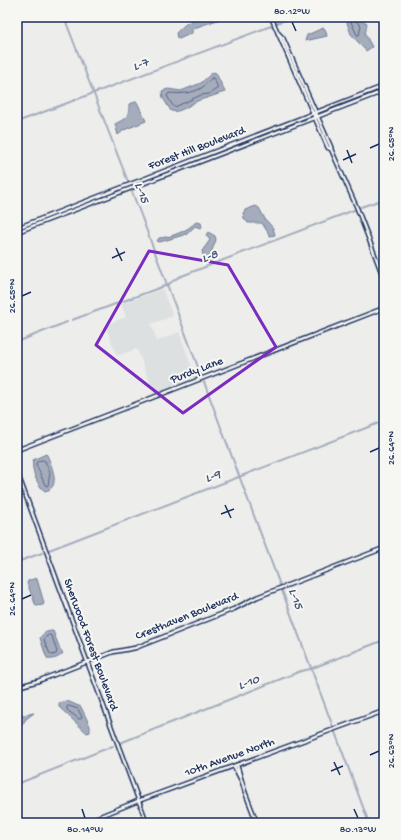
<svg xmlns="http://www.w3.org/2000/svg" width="401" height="840" font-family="'Gochi Hand',sans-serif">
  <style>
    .built { fill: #dde0e1 }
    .water { fill: #a5acbc; stroke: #6e7a96 }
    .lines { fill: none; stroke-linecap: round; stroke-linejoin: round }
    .shore { stroke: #526184; stroke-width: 1 }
    .canal { stroke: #a5acbc; stroke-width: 2 }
    .secondary-casing { stroke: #1b2f5e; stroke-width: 5.5 }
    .secondary { stroke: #f6f6f2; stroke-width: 2.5 }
    .marked { fill: none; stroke: #7b2cbf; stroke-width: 3; stroke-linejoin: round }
    .ticks { fill: none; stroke: #1b2f5e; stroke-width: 1.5 }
    .labels { text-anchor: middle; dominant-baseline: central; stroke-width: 4; stroke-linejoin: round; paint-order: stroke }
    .street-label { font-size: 12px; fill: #1b2f5e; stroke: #f6f6f2 }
    .water-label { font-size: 13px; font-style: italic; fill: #44547a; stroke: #f6f6f2 }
    .neatline { fill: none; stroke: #1b2f5e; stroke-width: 1.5 }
    .ticks-label { font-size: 10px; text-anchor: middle; fill: #1b2f5e }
  </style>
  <rect width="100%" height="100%" fill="#edeeec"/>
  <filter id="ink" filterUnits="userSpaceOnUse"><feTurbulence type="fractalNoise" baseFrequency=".025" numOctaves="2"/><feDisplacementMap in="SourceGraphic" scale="8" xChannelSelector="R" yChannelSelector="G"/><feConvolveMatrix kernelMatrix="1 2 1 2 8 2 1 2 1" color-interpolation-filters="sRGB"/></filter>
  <g filter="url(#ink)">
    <path class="built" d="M162,289L173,316L151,324L157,341L179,332L196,378L154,394L137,349L117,356L105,325L126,317L121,304Z"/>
    <g class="water">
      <path d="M200,17H226L194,28L192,29V33L179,39L177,38L176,33C179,30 183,26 187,23C191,21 196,20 200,17Z"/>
      <path d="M357,17L362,22H366L367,24L365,34L372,47L366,51L351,34L346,20L349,18Z"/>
      <path d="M323,28L325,29L327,36L305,41L307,35Z"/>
      <path d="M213,72L216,73L225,92C217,94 211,97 203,99C193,101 181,114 171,111L163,98L162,91L168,89L181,91L201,83Z"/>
      <path d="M136,102H137L146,121L124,130L118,135L115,124C126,118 129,118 129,104Z"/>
      <path d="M256,206L259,208L265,219L273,228L275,235L270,236L262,223H248L244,218L243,213L245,210Z"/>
      <path d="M196,222L201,223L202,227L200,228L195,226L187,234L160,242L157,241L159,238C172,237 187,231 196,222Z"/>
      <path d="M208,232L215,236L216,240L212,250V252L215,253L216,256L205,263L202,251L210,240L206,235Z"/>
      <path d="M46,454L47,455C51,464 62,488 45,491C37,486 31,469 33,460Z"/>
      <path d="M36,578L37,579L44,603L43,605L36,606L27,583L28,581Z"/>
      <path d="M53,631L60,649L63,653C60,657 53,660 48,659L46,656L40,638C43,633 47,631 53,631Z"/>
      <path d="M67,701L81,707L90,726V732L87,733L59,707V703Z"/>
      <path d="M34,713L26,719L20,728V757L17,758V716Z"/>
    </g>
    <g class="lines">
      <g class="shore">
        <path d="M352,19H354L361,26L359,35H357L351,22Z"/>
        <path d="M212,78L214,79L218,88L209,94L201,95L175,107L173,106L167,96L169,93C181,94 192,94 203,87C206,84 209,80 212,78Z"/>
        <path d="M43,460L45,461L50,473L48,485L47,486L45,485L36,464L37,462Z"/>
        <path d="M49,635L52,636L57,652L56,654L52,655L50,654L44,640L45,638Z"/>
        <path d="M69,706L78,709L82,717L81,719H79L67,710V707Z"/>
      </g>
      <g class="canal">
        <path d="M64,17L139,210L201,375"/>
        <path d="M277,23L293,17"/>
        <path d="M17,122L271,26"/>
        <path d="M361,207L384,199"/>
        <path d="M72,320L167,285L179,277L354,210"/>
        <path d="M17,342L67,322"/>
        <path d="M204,382L369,823"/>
        <path d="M49,550L384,421"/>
        <path d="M17,562L42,553"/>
        <path d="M120,743L301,671L310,669L384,640"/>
        <path d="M17,784L113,746"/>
      </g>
      <defs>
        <g id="secondary">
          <path d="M271,17L328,148L331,149"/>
          <path d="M278,33L283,38L331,147V149L357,208L384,279"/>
          <path d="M17,228L384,86"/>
          <path d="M17,232L384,91"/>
          <path d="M17,450L384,308"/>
          <path d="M17,472L147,823"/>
          <path d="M17,687L38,681L113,652L135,648L234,609L257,597L384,548"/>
          <path d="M237,765L245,792L257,823"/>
          <path d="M234,766L241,780"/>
          <path d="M83,823L138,801L384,711"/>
        </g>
      </defs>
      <use href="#secondary" class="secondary-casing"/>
      <use href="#secondary" class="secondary"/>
    </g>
  </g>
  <path class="marked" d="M149,251L228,265L276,347L183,413L96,345Z"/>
  <path class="ticks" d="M292,22L296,31M370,148L379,144M347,150L352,163M343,160L356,154M116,248L122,261M112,258L125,252M22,296L31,292M370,452L379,448M225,505L231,518M221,514L234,509M22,599L31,595M370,755L379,751M334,762L340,775M331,771L343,766M82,809L85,818M354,809L358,818"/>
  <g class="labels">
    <g class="street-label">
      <text transform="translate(197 149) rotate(-21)">Forest Hill Boulevard</text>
      <text transform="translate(197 371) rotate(-21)">Purdy Lane</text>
      <text transform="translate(187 617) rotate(-22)">Cresthaven Boulevard</text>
      <text transform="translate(90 645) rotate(70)">Sherwood Forest Boulevard</text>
      <text transform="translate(230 758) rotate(-20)">10th Avenue North</text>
    </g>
    <g class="water-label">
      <text transform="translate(141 65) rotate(-21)">L-7</text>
      <text transform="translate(141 193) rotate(69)">L-15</text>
      <text transform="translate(210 257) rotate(-21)">L-8</text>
      <text transform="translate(213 477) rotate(-21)">L-9</text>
      <text transform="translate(295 599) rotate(69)">L-15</text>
      <text transform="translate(249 683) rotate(-21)">L-10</text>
    </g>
  </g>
  <rect width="401" height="840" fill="none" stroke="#f6f6f2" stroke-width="44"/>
  <rect x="22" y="22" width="357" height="796" class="neatline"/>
  <g class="ticks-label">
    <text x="292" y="14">80.12°W</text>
    <text transform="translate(390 144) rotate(-90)" y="4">26.65°N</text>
    <text transform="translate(11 296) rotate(-90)" y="4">26.65°N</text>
    <text transform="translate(390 448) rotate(-90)" y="4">26.64°N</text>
    <text transform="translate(11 599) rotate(-90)" y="4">26.64°N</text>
    <text transform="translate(390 751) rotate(-90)" y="4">26.63°N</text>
    <text x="85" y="832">80.14°W</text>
    <text x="358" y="832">80.13°W</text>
  </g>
</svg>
